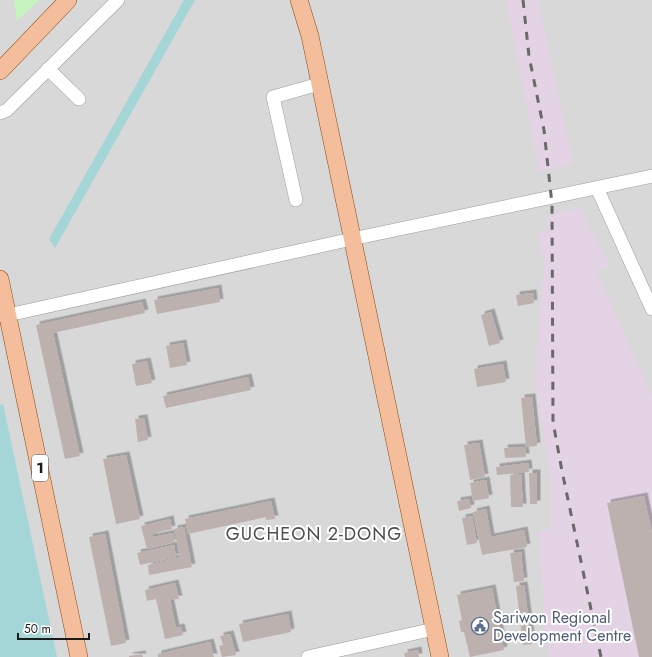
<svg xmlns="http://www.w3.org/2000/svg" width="652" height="657" font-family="Jost,sans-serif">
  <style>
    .residential { fill: #d9d8d8 }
    .industrial { fill: #e4d3e4 }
    .park { fill: #c5f4bf }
    .water { fill: #a4d5d7 }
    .building { fill: #bcb1ae; filter: url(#shadow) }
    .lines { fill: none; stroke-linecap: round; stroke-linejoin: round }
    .minor-casing { stroke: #9c9c9c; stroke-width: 14 }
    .major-casing { stroke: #87460b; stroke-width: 18 }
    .minor { stroke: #fff; stroke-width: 13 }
    .major { stroke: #f4be9d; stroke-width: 17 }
    .rail { stroke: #696969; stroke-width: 3; stroke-dasharray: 8 8; stroke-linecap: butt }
    .labels { text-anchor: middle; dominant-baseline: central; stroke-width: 4; stroke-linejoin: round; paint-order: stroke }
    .shield { fill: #fff; stroke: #5f5f5f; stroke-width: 1 }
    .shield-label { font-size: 15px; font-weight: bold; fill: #1b1b1b }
    .service-label { font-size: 16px; fill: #4e5e75; stroke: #fff; text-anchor: start }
    .quarter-label { font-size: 18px; letter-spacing: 1px; fill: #4e4e4e; stroke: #fff }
  </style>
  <defs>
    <filter id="shadow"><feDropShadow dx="3.5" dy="-3.5" stdDeviation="0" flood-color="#0004"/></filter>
  </defs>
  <rect width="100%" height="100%" fill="#ece6e1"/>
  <rect class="residential" x="0" y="0" width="652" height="657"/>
  <g class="industrial">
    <path d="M506,0H538L573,164L539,171Z"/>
    <path d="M582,208L587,224L610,265L596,271L652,396V657H550L546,641L539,532L550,529V472L535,387V373L544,262L537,233L548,231V215Z"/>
  </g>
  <path class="park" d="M14,0H39L17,21Z"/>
  <g class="water">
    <path d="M184,0H195L55,248L49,239Z"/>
    <path d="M3,404L57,657H0V405Z"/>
  </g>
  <g class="building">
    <path d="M218,288L220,302L157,314L154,300Z"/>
    <path d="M533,293L534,303L518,306L516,295Z"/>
    <path d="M142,302L145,313L53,333L80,456L65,459L36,325Z"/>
    <path d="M491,312L500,343L489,346L481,315Z"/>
    <path d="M183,343L187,365L170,368L166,346Z"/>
    <path d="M147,361L152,383L136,386L132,364Z"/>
    <path d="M503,364L506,382L477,387L474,369Z"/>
    <path d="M248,377L251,390L166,408L163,396Z"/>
    <path d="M532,397L537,446L526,447L521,398Z"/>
    <path d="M144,418L148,440L138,442L135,419Z"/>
    <path d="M479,443L485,477L470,480L464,445Z"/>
    <path d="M525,447L526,457L505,458L504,448Z"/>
    <path d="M126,455L140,519L116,524L103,459Z"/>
    <path d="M528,463L529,472L497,475L496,467Z"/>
    <path d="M529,473H537V504H530Z"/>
    <path d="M521,474L523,507H511L510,475Z"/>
    <path d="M486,480L489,498L473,501L470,483Z"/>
    <path d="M644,496L652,533V657H639L607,503Z"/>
    <path d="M469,499L471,508L459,511L457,501Z"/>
    <path d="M271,501L275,519L266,520V517L188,534L185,519Z"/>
    <path d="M486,509L491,537L524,530L527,547L482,555L473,512Z"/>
    <path d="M472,516L477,543L467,545L462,518Z"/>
    <path d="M170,519L172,529L152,534L153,537L173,533L175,542L147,549L141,526Z"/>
    <path d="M184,527L192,567L149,575L148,565L180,557L174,529Z"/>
    <path d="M105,534L126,643L111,646L89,537Z"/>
    <path d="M174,545L176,557L140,565L137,553Z"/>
    <path d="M521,552L524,581L514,582L510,553Z"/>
    <path d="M175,583L179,599L170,600L176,628L181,627L183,635L165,639L156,599L147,601L145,590Z"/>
    <path d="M524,585L532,644L523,645L516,586Z"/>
    <path d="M492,588L504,650L470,657L464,632H461L459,621L462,620L457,595Z"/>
    <path d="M288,614L291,632L243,642L239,624Z"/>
    <path d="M230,634L236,655L222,657L219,646L223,645L220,636Z"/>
    <path d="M210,642L214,657H158V654Z"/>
    <path d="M418,650L419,657H405L404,653Z"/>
    <path d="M142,654L143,657H129V656Z"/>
  </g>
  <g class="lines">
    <defs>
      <g id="minor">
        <path d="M48,69L79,99"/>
        <path d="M0,113L7,110L118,0"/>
        <path d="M597,188L652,309"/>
        <path d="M296,200L273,97L319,84"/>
        <path d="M8,315L352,239L652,176"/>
        <path d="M308,657L434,629"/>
      </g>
      <g id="major">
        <path d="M299,0L310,36L440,657"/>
        <path d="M0,71L68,0"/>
        <path d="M0,279L79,657"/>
      </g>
    </defs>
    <use href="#minor" class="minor-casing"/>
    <use href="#major" class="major-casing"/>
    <use href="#minor" class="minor"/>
    <use href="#major" class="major"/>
    <path class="rail" d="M523,0L529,56L544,130L552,204L553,422L562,471L601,657"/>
  </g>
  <defs>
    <symbol id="civic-ring" viewBox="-11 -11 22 22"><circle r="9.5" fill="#fff" stroke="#5c6f8a" stroke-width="1.5"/><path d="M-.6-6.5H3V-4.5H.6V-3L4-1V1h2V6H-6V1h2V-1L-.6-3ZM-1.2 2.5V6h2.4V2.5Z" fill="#5c6f8a"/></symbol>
  </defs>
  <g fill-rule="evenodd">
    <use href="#civic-ring" x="470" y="616" width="20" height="20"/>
  </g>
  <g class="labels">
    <rect class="shield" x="32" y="455" width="16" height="26" rx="3"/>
    <g class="shield-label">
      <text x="40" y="468">1</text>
    </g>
    <g class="service-label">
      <text x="493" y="617">Sariwon Regional<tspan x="493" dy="18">Development Centre</tspan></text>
    </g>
    <g class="quarter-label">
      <text x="314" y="534">GUCHEON 2-DONG</text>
    </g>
  </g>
  <path d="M18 633v6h71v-6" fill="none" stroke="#1b1b1b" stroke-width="2"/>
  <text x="24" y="633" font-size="12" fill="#1b1b1b" stroke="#ffffff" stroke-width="3" paint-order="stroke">50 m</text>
</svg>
